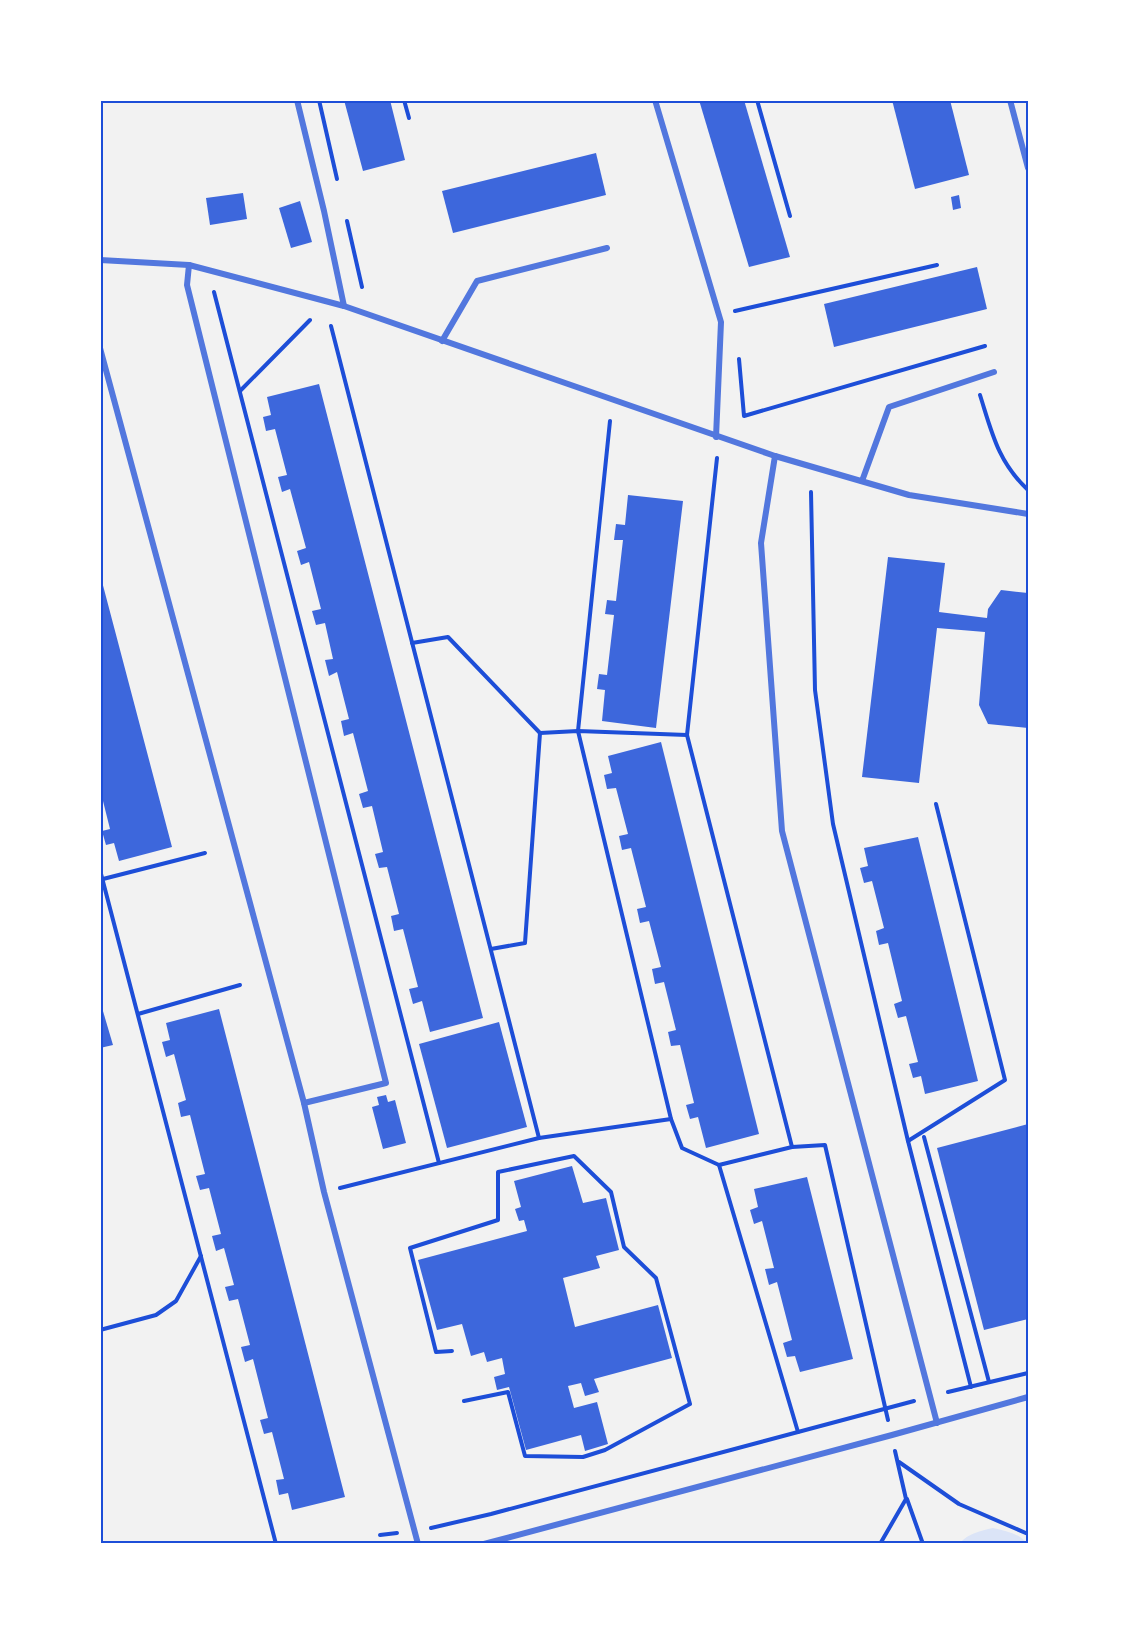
<svg xmlns="http://www.w3.org/2000/svg" width="1129" height="1644" font-family="'Source Sans 3',sans-serif">
  <style>
    .green { fill: #dbe4f7 }
    .building { fill: #3d67dc }
    .lines { fill: none; stroke-linecap: round; stroke-linejoin: round }
    .path { stroke: #1d4ed8; stroke-width: 4 }
    .minor { stroke: #5277de; stroke-width: 6 }
    .neatline { fill: none; stroke: #1d4ed8; stroke-width: 2 }
  </style>
  <rect width="100%" height="100%" fill="#f2f2f2"/>
  <path class="green" d="M993,1528C1006,1531 1018,1533 1027,1543H960C969,1533 980,1531 993,1528Z"/>
  <g class="building">
    <path d="M344,100H390L405,160L363,171Z"/>
    <path d="M699,100H744L790,257L749,267Z"/>
    <path d="M892,100H950L969,175L915,189Z"/>
    <path d="M596,153L606,195L453,233L442,191Z"/>
    <path d="M243,193L247,219L210,225L206,198Z"/>
    <path d="M959,195L961,208L953,210L951,197Z"/>
    <path d="M300,201L312,242L291,248L279,208Z"/>
    <path d="M977,267L987,309L834,347L824,304Z"/>
    <path d="M319,384L483,1018L430,1032L422,1001L413,1004L409,989L418,987L403,929L394,931L391,916L399,914L387,867L379,868L375,854L383,852L372,806L363,808L359,794L368,791L353,733L344,736L341,721L349,719L337,672L329,676L325,660L333,659L325,623L316,625L312,611L321,609L309,562L301,565L297,551L306,548L290,489L282,492L278,477L287,475L275,429L266,431L263,417L271,415L267,397Z"/>
    <path d="M628,495L683,501L656,728L602,721L605,690L597,689L599,674L607,675L614,615L605,614L607,600L616,601L623,540H614L616,524L625,525Z"/>
    <path d="M888,557L945,563L939,612L987,618L988,609L1001,590L1028,593V728L988,724L979,705L985,632L937,628L919,783L862,777Z"/>
    <path d="M100,574L172,847L119,861L114,843L106,845L102,831L110,829L100,789Z"/>
    <path d="M661,742L759,1134L706,1148L698,1117L690,1119L686,1105L694,1103L680,1045L671,1046L668,1032L676,1030L664,982L655,984L652,969L661,967L649,921L640,923L637,909L646,907L631,848L622,850L619,836L628,834L616,788L607,789L604,775L612,773L608,756Z"/>
    <path d="M918,837L978,1081L925,1094L921,1076L913,1078L909,1064L918,1062L906,1016L898,1018L894,1004L902,1001L888,943L879,945L876,931L884,928L872,881L864,883L860,868L868,866L864,848Z"/>
    <path d="M100,1001L113,1045L100,1048Z"/>
    <path d="M219,1009L345,1497L292,1510L288,1493L279,1495L276,1480L284,1479L272,1432L264,1434L260,1420L268,1418L253,1359L245,1362L241,1347L250,1345L238,1299L229,1301L225,1287L234,1285L224,1248L216,1251L212,1236L221,1234L209,1188L200,1190L196,1176L205,1174L190,1115L181,1117L178,1103L186,1100L174,1054L166,1057L162,1042L170,1040L166,1023Z"/>
    <path d="M499,1022L527,1127L447,1148L419,1044Z"/>
    <path d="M386,1095L388,1102L395,1100L406,1143L383,1149L372,1107L379,1105L377,1097Z"/>
    <path d="M1028,1124V1319L984,1330L937,1148Z"/>
    <path d="M572,1166L583,1203L606,1198L619,1250L596,1256L600,1268L563,1278L575,1327L658,1305L672,1358L594,1379L599,1392L585,1396L581,1383L568,1386L574,1408L597,1402L608,1444L585,1451L581,1435L526,1450L509,1387L497,1390L494,1377L505,1374L502,1358L487,1362L484,1352L471,1356L462,1324L437,1330L418,1260L527,1231L524,1220L519,1221L515,1209L521,1207L514,1181Z"/>
    <path d="M807,1177L853,1359L800,1372L795,1356L787,1357L783,1343L792,1340L777,1282L769,1285L765,1269L774,1268L762,1221L754,1224L750,1210L758,1207L754,1189Z"/>
  </g>
  <g class="lines">
    <g class="path">
      <path d="M319,100L337,179"/>
      <path d="M404,100L409,118"/>
      <path d="M757,100L790,216"/>
      <path d="M347,221L362,287"/>
      <path d="M214,292L439,1163"/>
      <path d="M735,311L937,265"/>
      <path d="M331,326L539,1138"/>
      <path d="M739,359L744,416L985,346"/>
      <path d="M240,391L310,320"/>
      <path d="M980,395C992,433 998,462 1028,490"/>
      <path d="M610,421L578,731L671,1119L682,1148L719,1165L792,1147"/>
      <path d="M717,458L687,735L792,1147L825,1145L888,1420"/>
      <path d="M811,492L815,690L833,824L908,1141L971,1387"/>
      <path d="M412,643L448,637L540,733L578,731L687,735"/>
      <path d="M100,870L276,1544"/>
      <path d="M103,879L205,853"/>
      <path d="M491,949L525,943L540,733"/>
      <path d="M138,1014L240,985"/>
      <path d="M924,1137L989,1382"/>
      <path d="M908,1141L1005,1080L936,804"/>
      <path d="M719,1165L798,1432"/>
      <path d="M340,1188L539,1138L671,1119"/>
      <path d="M100,1330L156,1315L176,1301L201,1256"/>
      <path d="M452,1351L436,1352L410,1248L498,1220V1172L574,1156L611,1192L624,1247L656,1278L690,1404L605,1450L583,1457L525,1456L508,1392L464,1401"/>
      <path d="M948,1392L1028,1373"/>
      <path d="M899,1462L959,1504L1028,1534"/>
      <path d="M907,1499L923,1544"/>
      <path d="M431,1528L491,1514L914,1401"/>
      <path d="M380,1535L397,1533"/>
      <path d="M880,1544L906,1499L895,1451"/>
    </g>
    <g class="minor">
      <path d="M297,100L324,211L344,306"/>
      <path d="M655,100L721,322L716,437"/>
      <path d="M1010,100L1028,168"/>
      <path d="M100,260L189,265L344,306L775,456L909,495L1028,514"/>
      <path d="M189,265L187,285L386,1083L304,1103"/>
      <path d="M442,341L477,281L607,248"/>
      <path d="M100,348L304,1103L324,1192L418,1544"/>
      <path d="M775,456L761,543L782,831L937,1423"/>
      <path d="M862,481L889,407L994,372"/>
      <path d="M484,1544L892,1435L1028,1397"/>
    </g>
  </g>
  <rect width="1129" height="1644" fill="none" stroke="#ffffff" stroke-width="204"/>
  <rect x="102" y="102" width="925" height="1440" class="neatline"/>
</svg>
